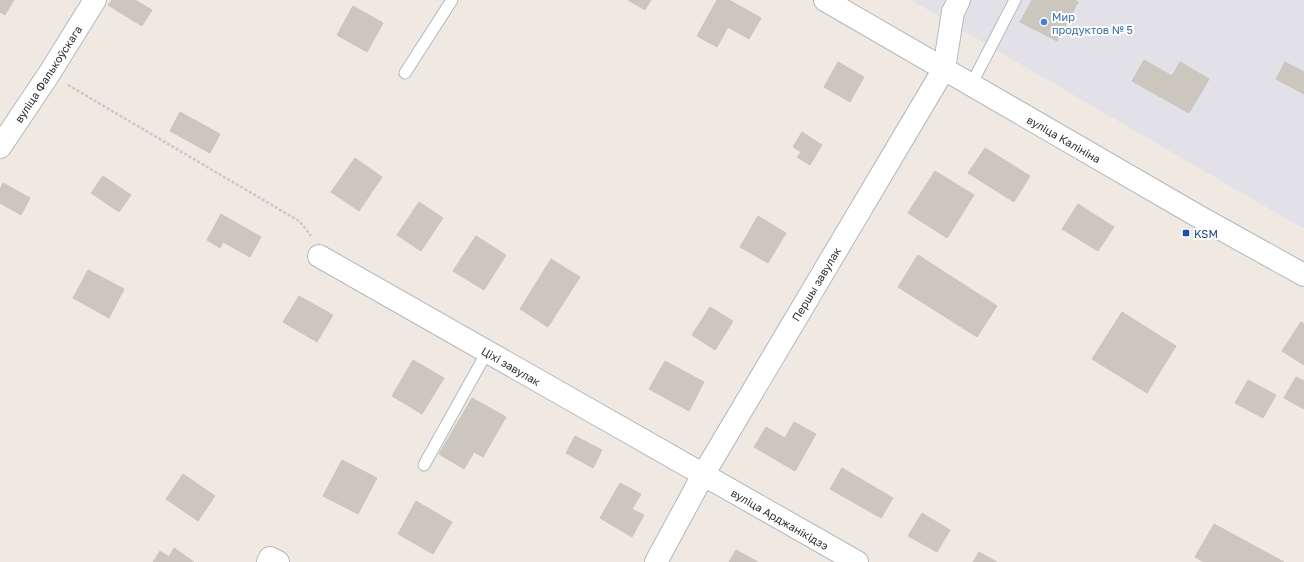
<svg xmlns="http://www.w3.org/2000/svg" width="1304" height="562" font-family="'Golos Text',sans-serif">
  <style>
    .industrial { fill: #e3e1e8 }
    .building { fill: #cbc7bf; stroke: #cbc5ba }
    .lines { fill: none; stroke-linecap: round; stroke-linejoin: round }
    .lane-casing { stroke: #b4b7c1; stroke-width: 13 }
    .street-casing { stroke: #b4b7c1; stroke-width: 24 }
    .secondary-casing { stroke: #b4b7c1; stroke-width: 24 }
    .path { stroke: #c9c9c9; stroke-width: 2.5; stroke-dasharray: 3 2; stroke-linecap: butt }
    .lane { stroke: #fff; stroke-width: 11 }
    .street { stroke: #fff; stroke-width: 22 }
    .secondary { stroke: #fff; stroke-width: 22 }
    .shop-dot { fill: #3f7fe0; stroke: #fff; stroke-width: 1.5 }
    .transit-dot { fill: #1a4fb4; stroke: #fff; stroke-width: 1.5 }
    .labels { text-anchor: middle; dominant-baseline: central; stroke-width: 4; stroke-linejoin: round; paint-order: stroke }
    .shop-label { font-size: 11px; fill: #366cbe; stroke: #fff; text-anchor: start }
    .street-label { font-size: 11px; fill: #2e2e2e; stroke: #fff }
    .transit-label { font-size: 11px; fill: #164399; stroke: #fff; text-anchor: start }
  </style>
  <rect width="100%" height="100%" fill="#efe9e1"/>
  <path class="industrial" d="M911,0H1304V229L1039,75Z"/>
  <g class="building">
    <path d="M0,0H14L5,15L0,12Z"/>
    <path d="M112,0H135L152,10L142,26L108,5Z"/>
    <path d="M628,0H651L645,10Z"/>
    <path d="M717,0H729L761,18L749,39L728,27L717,47L697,36Z"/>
    <path d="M1032,0H1075L1078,2L1057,41L1020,22Z"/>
    <path d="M353,6L383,23L367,52L337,35Z"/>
    <path d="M1144,60L1172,76L1180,62L1209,79L1189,113L1132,81Z"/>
    <path d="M838,62L864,77L850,102L824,87Z"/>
    <path d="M1285,62L1304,72V94L1276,79Z"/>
    <path d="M180,112L220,134L210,153L170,131Z"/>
    <path d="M802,132L822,145L810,165L797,157L801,152L793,147Z"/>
    <path d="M985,148L1030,176L1014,202L968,173Z"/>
    <path d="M355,158L382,177L359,211L331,192Z"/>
    <path d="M935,171L974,195L947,238L908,213Z"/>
    <path d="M103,176L131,195L119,212L91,193Z"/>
    <path d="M3,183L30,198L21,215L0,203V189Z"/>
    <path d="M419,202L443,218L421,251L397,235Z"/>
    <path d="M1078,204L1114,227L1098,251L1062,229Z"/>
    <path d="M221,214L261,237L250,257L223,242L220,248L207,240Z"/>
    <path d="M758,216L786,233L768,263L740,247Z"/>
    <path d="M476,236L506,255L484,290L453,271Z"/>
    <path d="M918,255L997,306L977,337L898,287Z"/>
    <path d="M551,259L580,277L548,327L520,309Z"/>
    <path d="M88,270L124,289L109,318L73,298Z"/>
    <path d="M299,296L333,315L317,342L283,322Z"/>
    <path d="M710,307L733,321L715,350L692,335Z"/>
    <path d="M1122,312L1176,346L1147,393L1092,359Z"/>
    <path d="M1301,322L1304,324V365L1282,351Z"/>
    <path d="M413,360L444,378L422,414L392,396Z"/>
    <path d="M665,361L704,382L689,411L649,389Z"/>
    <path d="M1296,377L1304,381V409L1284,398Z"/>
    <path d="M1248,380L1276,395L1263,418L1235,403Z"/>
    <path d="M472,398L506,417L483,457L474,452L464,469L439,454Z"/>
    <path d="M794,422L816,434L795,471L754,447L766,427L785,438Z"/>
    <path d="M575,436L602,450L593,468L566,453Z"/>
    <path d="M342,460L377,478L358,514L323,496Z"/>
    <path d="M842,468L893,498L881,518L830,489Z"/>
    <path d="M183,474L215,496L198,521L166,499Z"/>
    <path d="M620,483L641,494L632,509L644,515L632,537L600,518Z"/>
    <path d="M416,501L452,522L433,554L398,534Z"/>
    <path d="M922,513L950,530L937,552L908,536Z"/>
    <path d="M1214,524L1284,562H1204L1195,557Z"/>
    <path d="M174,548L194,562H153L160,551L169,557Z"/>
    <path d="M736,550L758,562H729Z"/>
    <path d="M979,552L997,562H973Z"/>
  </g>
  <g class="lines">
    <defs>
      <g id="lane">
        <path d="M405,73L452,0"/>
        <path d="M971,85L1015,0"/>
        <path d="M424,465L487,352"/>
      </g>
      <g id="street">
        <path d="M0,147L49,74L95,0"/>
        <path d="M319,256L857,562"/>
        <path d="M268,562L270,558L278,562"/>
        <path d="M656,562L703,475L944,69L953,12L959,0"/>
      </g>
      <path id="secondary" d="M825,0L1196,215L1304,275"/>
    </defs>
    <use href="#lane" class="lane-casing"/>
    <use href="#street" class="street-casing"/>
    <use href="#secondary" class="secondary-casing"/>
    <path class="path" d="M68,85L299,221L306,229L311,236"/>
    <use href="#lane" class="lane"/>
    <use href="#street" class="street"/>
    <use href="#secondary" class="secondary"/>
  </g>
  <circle class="shop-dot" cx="1044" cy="22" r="4"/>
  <rect class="transit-dot" x="1182" y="229" width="8" height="8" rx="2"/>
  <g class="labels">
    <g class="shop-label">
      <text x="1052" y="16">Мир<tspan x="1052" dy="13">продуктов № 5</tspan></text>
    </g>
    <g class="street-label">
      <text transform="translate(48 74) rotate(-57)">вуліца Фалькоўскага</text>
      <text transform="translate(1064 139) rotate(30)">вуліца Калініна</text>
      <text transform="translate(816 284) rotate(-59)">Першы завулак</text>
      <text transform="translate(511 366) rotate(30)">Ціхі завулак</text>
      <text transform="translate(780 519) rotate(30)">вуліца Арджанікідзэ</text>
    </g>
    <g class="transit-label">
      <text x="1194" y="233">KSM</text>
    </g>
  </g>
</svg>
